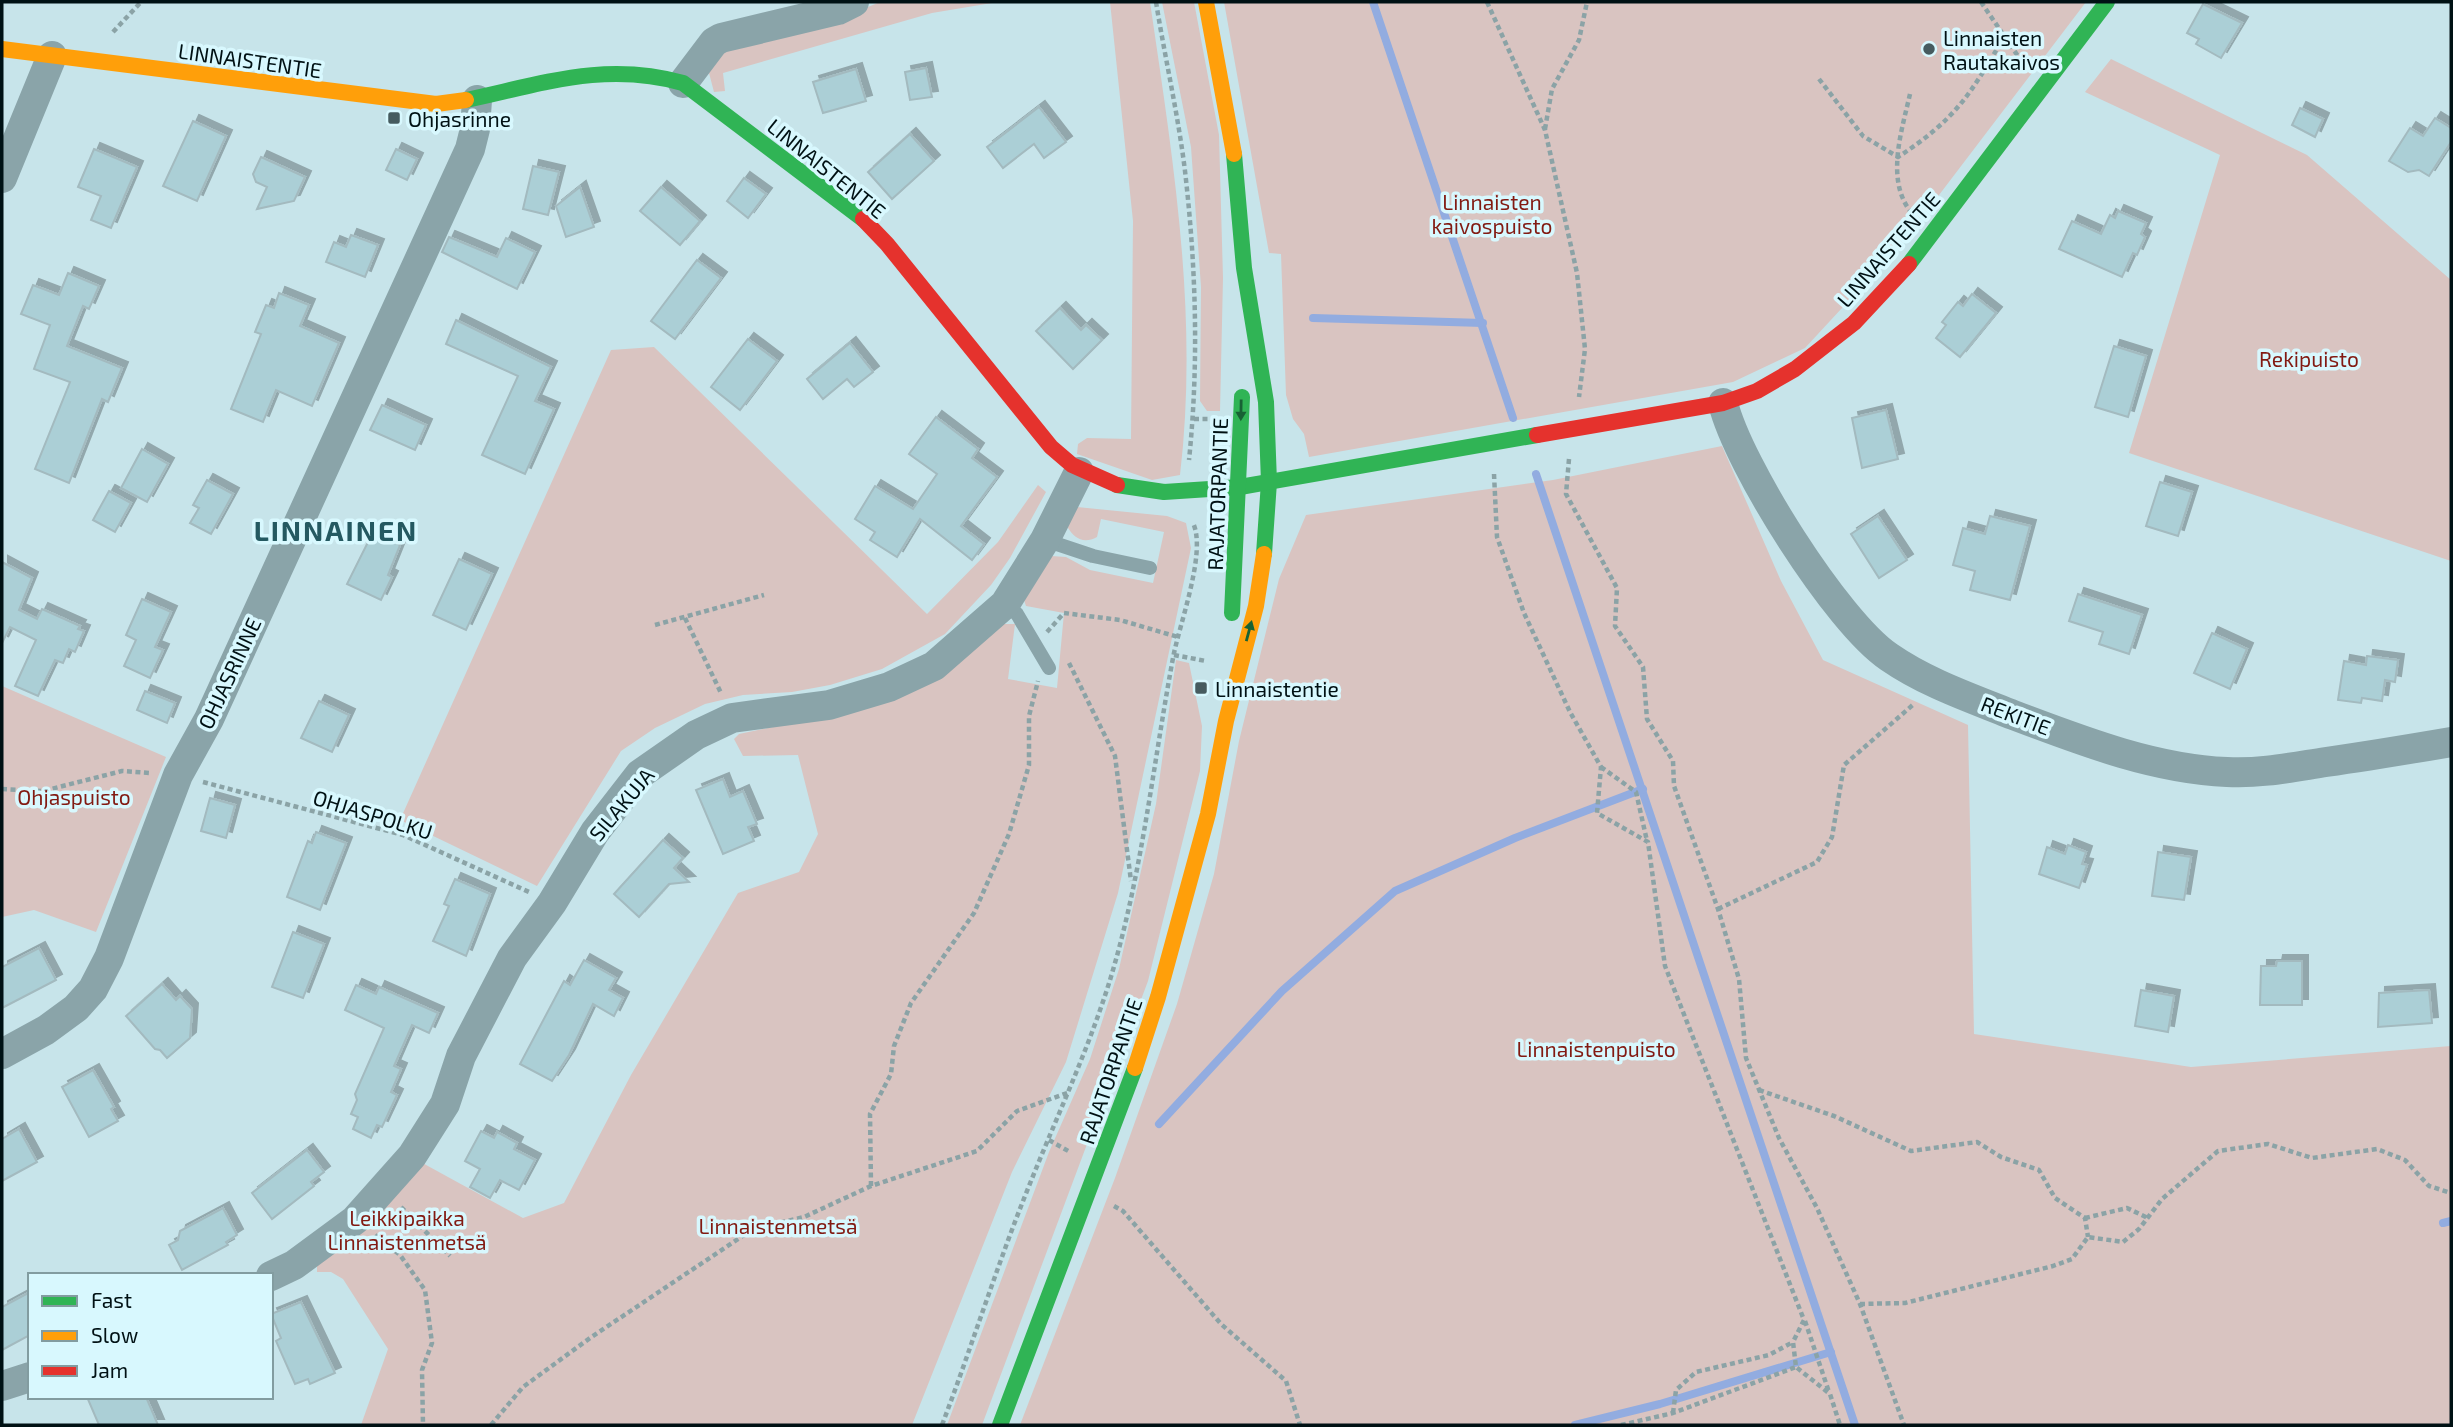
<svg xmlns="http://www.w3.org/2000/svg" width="2453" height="1427" font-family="'Exo 2',sans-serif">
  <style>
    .green { fill: #d9c4c1 }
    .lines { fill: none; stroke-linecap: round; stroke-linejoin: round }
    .stream { stroke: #92ace0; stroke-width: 8 }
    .building { fill: #abcfd6; stroke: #a3babf; stroke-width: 2; filter: url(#shadow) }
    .path { stroke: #8ba3a6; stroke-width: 4.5; stroke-dasharray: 5 3.5; stroke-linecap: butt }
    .lane { stroke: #8aa4a9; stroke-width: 14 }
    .street { stroke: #8aa4a9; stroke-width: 30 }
    .fast { stroke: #30b455; stroke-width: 16 }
    .slow { stroke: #ff9f0a; stroke-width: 16 }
    .jam { stroke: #e5322d; stroke-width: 16 }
    .oneway { fill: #186234 }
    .poi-dot { fill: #465b5f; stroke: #d8f8fe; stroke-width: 2.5 }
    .labels { text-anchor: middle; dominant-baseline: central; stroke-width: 7; stroke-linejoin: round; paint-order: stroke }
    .poi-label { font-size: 21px; fill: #001114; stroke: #d8f8fe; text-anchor: start }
    .street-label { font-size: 21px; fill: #001114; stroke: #d8f8fe }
    .park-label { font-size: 21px; fill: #821a12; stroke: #d8f8fe }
    .district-label { font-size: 28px; font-weight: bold; letter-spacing: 2px; fill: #245961; stroke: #d8f8fe }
  </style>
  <defs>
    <filter id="shadow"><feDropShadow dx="6" dy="-6" stdDeviation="0" flood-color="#0004"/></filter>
  </defs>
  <rect width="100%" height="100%" fill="#c7e4ea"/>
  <g class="green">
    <path d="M880,2H998L932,13L723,73L725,91L714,92L709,73L721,46L856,12Z"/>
    <path d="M1110,2H1150C1173,159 1199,316 1180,475L1152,480L1077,454L1078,444L1087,438L1131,439L1133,221Z"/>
    <path d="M1162,2H1194L1219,135L1223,278L1220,411H1207L1200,401L1201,287L1191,147Z"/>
    <path d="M1224,2H2086L1904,241L1805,348L1733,382L1309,457L1304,434L1293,419L1286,395L1281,254L1269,253Z"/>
    <path d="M2111,59L2307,155L2451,280V561L2129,453L2220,155L2085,92Z"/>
    <path d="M654,347L927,614L998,542L1038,485L1046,492L1010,558L991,585L945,634L882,669L830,685L792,692L743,695L705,704L655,728L621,751L537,886L400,820L611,350Z"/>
    <path d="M1722,446L1781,581L1823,660L1968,725L1974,1034L2191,1067L2451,1046V1425H1020L1115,1178L1177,1004L1214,874L1239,741L1279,579L1306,515L1553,480Z"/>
    <path d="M1077,507L1167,516L1186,523L1191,548L1118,893L1066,1062L1012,1172L912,1425H361L388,1349L343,1279L331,1272H317V1262L417,1160L523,1218L564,1203L631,1075L738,893L799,872L818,834L798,755L743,756L734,739L739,734L792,723L999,624H1015L1008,679L1057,688L1064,613L1026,606L1023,597L1051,556L1066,557L1090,570L1153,583L1164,532L1101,519L1097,537C1084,544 1074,539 1067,526Z"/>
    <path d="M1176,660L1189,663L1202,726L1200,771L1148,981L982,1425H947L1049,1152L1090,1059L1119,969L1156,804Z"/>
    <path d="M2,686L166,757L96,932L34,910L2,917Z"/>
  </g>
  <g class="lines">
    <g class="stream">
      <path d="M1373,2L1513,418"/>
      <path d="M1313,318L1483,323"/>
      <path d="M1536,474L1855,1425"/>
      <path d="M1159,1124L1282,991L1395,891L1515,838L1643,789"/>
      <path d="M2443,1223L2451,1221"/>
      <path d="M1575,1425L1660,1404L1831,1352"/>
    </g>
  </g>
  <g class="building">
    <path d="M2203,4L2242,23L2221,58L2196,44L2199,39L2187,33Z"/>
    <path d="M926,68L932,97L910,100L905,72Z"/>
    <path d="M856,69L866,101L823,113L813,82Z"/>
    <path d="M1039,107L1066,142L1044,158L1034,144L1003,168L987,147Z"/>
    <path d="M2300,108L2323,119L2315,137L2292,125Z"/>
    <path d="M2435,118L2451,128V142L2429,176L2419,170L2408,172L2389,161L2410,128L2423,136Z"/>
    <path d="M193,121L226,136L197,201L163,186Z"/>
    <path d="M910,134L934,161L892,199L868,172Z"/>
    <path d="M94,149L137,167L111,228L91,220L101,196L78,187Z"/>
    <path d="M396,149L417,159L407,180L386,170Z"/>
    <path d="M261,157L305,177L294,201L257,209L267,187L256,182L253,174Z"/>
    <path d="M533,166L559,172L548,215L523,209Z"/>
    <path d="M744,178L766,194L748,218L727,201Z"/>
    <path d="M580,187L594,227L566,237L556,206Z"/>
    <path d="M661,187L700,221L680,245L640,211Z"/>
    <path d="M2118,211L2146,223L2141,234L2145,237L2137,255L2133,253L2122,277L2059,249L2072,221L2101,234L2110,215L2115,218Z"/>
    <path d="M351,235L378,245L365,277L326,262L334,242L346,247Z"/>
    <path d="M449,237L497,257L506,238L535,252L517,289L442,252Z"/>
    <path d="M697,260L721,278L675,339L651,321Z"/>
    <path d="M68,273L99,286L89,309L83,306L67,346L122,368L108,402L102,399L69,483L35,469L70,382L34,369L50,325L21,314L33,285L59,295Z"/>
    <path d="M279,293L309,305L300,326L339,343L312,406L276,390L263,422L231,409L261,334L255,332L266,305L274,308Z"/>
    <path d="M1972,294L1996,313L1960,357L1936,338L1946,325L1942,322L1958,302L1963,306Z"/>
    <path d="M1060,308L1081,330L1086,325L1102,340L1073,369L1036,331Z"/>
    <path d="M456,320L551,367L535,401L554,409L525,474L482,455L518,376L446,344Z"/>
    <path d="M748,339L777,361L740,410L711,387Z"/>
    <path d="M850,343L873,372L854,387L847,379L823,399L807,379Z"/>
    <path d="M2114,346L2146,356L2128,417L2095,407Z"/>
    <path d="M382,405L426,425L415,450L370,430Z"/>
    <path d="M1886,410L1898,459L1862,468L1852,418Z"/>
    <path d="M936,417L978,449L972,458L997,477L961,526L984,544L972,560L920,519L897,557L870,540L875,532L855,519L875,486L913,509L937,474L909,454Z"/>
    <path d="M142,449L168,464L147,502L121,488Z"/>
    <path d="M207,480L233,494L211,534L190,523L199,508L193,505Z"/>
    <path d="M2160,482L2192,492L2178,536L2146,526Z"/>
    <path d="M109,491L131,503L115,532L93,520Z"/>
    <path d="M1878,516L1907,560L1879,578L1851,534Z"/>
    <path d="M1990,516L2030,526L2010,600L1970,590L1975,571L1953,565L1963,528L1985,534Z"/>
    <path d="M373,532L400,545L388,575L392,577L381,600L347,584Z"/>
    <path d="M459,559L492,574L466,630L433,615Z"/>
    <path d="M2,562L32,578L19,610L37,619L42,609L80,626L78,629L84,631L75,652L69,649L63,663L55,660L38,696L15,686L36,640L10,627L2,643Z"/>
    <path d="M2078,594L2142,615L2129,654L2099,644L2103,632L2069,621Z"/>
    <path d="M142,599L171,612L155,647L163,650L150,678L124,666L136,640L126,635Z"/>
    <path d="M2212,633L2247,649L2230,689L2194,673Z"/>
    <path d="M2367,656L2398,660L2395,682L2385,680L2382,701L2362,698L2361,703L2338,700L2344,661L2366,665Z"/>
    <path d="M145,691L175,703L167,723L137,710Z"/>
    <path d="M319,701L349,715L332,752L301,738Z"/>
    <path d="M723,779L730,797L743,791L757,824L748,827L754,841L723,854L696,790Z"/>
    <path d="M210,798L235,805L226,838L201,831Z"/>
    <path d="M316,832L346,843L320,910L287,897L308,841L312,843Z"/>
    <path d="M663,840L683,858L674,868L689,882L669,884L639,917L614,894Z"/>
    <path d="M2068,845L2086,852L2082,864L2087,865L2079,888L2039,874L2047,847L2065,854Z"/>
    <path d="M2158,852L2191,857L2184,900L2152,896Z"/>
    <path d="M455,879L490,894L466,956L433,941L449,906L444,904Z"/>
    <path d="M293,932L324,944L303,998L272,987Z"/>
    <path d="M39,948L56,980L2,1008V967Z"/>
    <path d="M584,960L616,978L609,990L623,998L614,1016L593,1004L569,1055L552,1081L520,1064L564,981L570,985Z"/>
    <path d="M2277,961H2302V1005H2260L2261,966H2276Z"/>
    <path d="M162,984L176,1000L180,996L192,1009L190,1038L167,1058L160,1050L155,1049L126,1016Z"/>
    <path d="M356,985L376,994L379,987L438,1013L429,1033L412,1025L394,1066L401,1069L391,1092L397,1095L382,1127L377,1125L371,1138L353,1129L358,1117L351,1114L357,1100L355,1094L384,1028L345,1010Z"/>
    <path d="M2141,990L2174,996L2168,1032L2135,1026Z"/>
    <path d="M2429,990L2432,1023L2378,1027L2379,993Z"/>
    <path d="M93,1070L114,1107L111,1109L118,1121L89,1137L62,1087Z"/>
    <path d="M19,1129L37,1162L2,1181V1139Z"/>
    <path d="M481,1131L494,1138L497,1132L517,1143L514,1149L535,1160L519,1190L500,1180L490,1198L470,1187L480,1169L465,1161Z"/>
    <path d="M307,1150L324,1172L311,1182L314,1186L272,1219L252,1193Z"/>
    <path d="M223,1208L237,1235L226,1242L228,1245L182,1270L169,1245L178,1240L180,1231Z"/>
    <path d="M30,1292V1335L2,1350V1307Z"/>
    <path d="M301,1302L335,1373L310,1384L308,1379L295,1384L276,1341L281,1338L271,1314Z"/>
    <path d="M87,1397H146L158,1425H99Z"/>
  </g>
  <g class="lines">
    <g class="path">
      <path d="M1156,2C1165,58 1178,114 1185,171C1196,267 1199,363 1189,460"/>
      <path d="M1487,2L1545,130L1577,273L1585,349L1579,397"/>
      <path d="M1981,2L2022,62"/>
      <path d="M113,32L141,2"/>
      <path d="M1819,79L1863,136L1898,157C1956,119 1970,95 2004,37"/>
      <path d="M1910,94C1902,130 1885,180 1911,212"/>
      <path d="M1545,129L1552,89L1579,40L1587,2"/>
      <path d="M1194,419H1212"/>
      <path d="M1569,459L1566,494L1617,588L1615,626L1643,667L1647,719L1673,761L1674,786L1718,909L1739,979L1746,1058L1779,1138L1817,1208L1860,1304L1904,1425"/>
      <path d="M1494,474L1497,537L1524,613L1570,712L1601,767L1597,813L1648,842L1665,966L1804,1320L1793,1342L1796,1367L1830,1394L1840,1425"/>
      <path d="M685,618L721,693"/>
      <path d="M655,625L764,595"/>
      <path d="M1047,632L1064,613L1120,620L1178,637"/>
      <path d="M1174,655L1206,661"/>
      <path d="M1069,663L1115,756L1131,881"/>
      <path d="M1601,767L1636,792L1647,841"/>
      <path d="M203,782L403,835L529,892"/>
      <path d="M2,789L43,791L122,771L150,773"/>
      <path d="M1718,909L1817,862L1832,837L1844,765L1915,703"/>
      <path d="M1759,1090L1834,1116L1911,1151L1977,1142L2001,1157L2039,1170L2055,1198L2085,1218L2088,1237"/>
      <path d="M1049,1140L1070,1152"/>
      <path d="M871,1186L870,1114L891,1074L894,1046L911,1003L974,913L1009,834L1029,765V716L1038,681"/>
      <path d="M1114,1206L1123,1211L1221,1324L1286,1381L1300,1425"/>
      <path d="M401,1207L450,1256"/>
      <path d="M2085,1218L2127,1208L2148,1218"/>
      <path d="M375,1235L400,1255L425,1290L432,1343L422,1370L423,1425"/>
      <path d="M1860,1304L1905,1303L2053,1266L2072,1259L2088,1237L2123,1242L2139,1229L2162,1199L2218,1151L2268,1144L2312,1158L2377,1149L2405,1160L2429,1186L2451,1193"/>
      <path d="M1805,1321L1829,1392"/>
      <path d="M1673,1413L1676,1390L1696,1372L1769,1355L1793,1342"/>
      <path d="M491,1425L523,1387L590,1338L753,1229L804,1217L871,1186L977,1151L1017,1111L1070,1092"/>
      <path d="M942,1425C972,1346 997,1265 1029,1186C1056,1118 1088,1051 1110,980C1142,875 1153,765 1173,658C1179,625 1207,552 1193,523"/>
      <path d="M1621,1425L1673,1413L1796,1367"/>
    </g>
    <g class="lane">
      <path d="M1045,540L1093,556L1150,568"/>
      <path d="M1005,604L1017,614L1049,668"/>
    </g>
    <g class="street">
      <path d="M683,83L714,42L721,38L838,10L854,2"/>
      <path d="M2,178L52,56"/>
      <path d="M1723,403C1738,465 1837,622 1889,657C1925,682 1968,697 2008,713C2077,739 2152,769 2227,772C2260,774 2293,767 2326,762C2368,756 2410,749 2451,742"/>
      <path d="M2,1054L46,1030L76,1008L93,989L109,958L178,775L209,719L470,149L475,129L477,100"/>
      <path d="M271,1276L294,1265L355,1220L412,1156L445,1104L461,1056L512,958L552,903L595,832L640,774L696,735L732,718L829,705L889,687L934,666L1005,604L1045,540L1079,472"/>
      <path d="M2,1386L30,1377"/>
    </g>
    <g class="fast">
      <path d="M466,100C542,84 605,61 683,83L863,219"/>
      <path d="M1234,154L1244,268L1266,402L1269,482L1264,554"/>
      <path d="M1909,264L2107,2"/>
      <path d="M1117,485L1164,492L1240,487L1537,435"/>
      <path d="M1232,613L1242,397"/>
      <path d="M1000,1425L1135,1068"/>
    </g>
    <g class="slow">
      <path d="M1206,2L1234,154"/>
      <path d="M2,49L436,104L466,100"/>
      <path d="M1135,1068L1158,997L1208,814L1226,721L1256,606L1264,554"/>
    </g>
    <g class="jam">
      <path d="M863,219L887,244L1051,447L1072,465L1117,485"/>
      <path d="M1537,435L1723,403L1757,391L1795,369L1854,323L1909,264"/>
    </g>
  </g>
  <defs><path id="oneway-solid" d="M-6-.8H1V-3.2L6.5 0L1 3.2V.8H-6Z" transform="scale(1.75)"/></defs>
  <g class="oneway">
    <use href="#oneway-solid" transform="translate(1241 410) rotate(91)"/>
    <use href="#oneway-solid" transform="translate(1249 631) rotate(-75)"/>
  </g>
  <g class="poi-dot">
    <circle cx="1929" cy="49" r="7"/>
    <rect x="387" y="111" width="14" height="14" rx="3.5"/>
    <rect x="1194" y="681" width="14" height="14" rx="3.5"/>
  </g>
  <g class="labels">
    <g class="poi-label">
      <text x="1943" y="37">Linnaisten<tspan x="1943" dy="24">Rautakaivos</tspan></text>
      <text x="408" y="118">Ohjasrinne</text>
      <text x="1215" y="688">Linnaistentie</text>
    </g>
    <g class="street-label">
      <text transform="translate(250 60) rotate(8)">LINNAISTENTIE</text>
      <text transform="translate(827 168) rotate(39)">LINNAISTENTIE</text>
      <text transform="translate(1888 249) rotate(-49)">LINNAISTENTIE</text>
      <text transform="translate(1217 494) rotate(-88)">RAJATORPANTIE</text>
      <text transform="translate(229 673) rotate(-65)">OHJASRINNE</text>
      <text transform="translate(2016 715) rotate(21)">REKITIE</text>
      <text transform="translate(621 804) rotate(-50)">SILAKUJA</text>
      <text transform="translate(373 814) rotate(17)">OHJASPOLKU</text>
      <text transform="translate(1110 1071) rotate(-71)">RAJATORPANTIE</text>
    </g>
    <g class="park-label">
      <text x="1492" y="201">Linnaisten<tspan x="1492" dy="24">kaivospuisto</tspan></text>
      <text x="2309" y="358">Rekipuisto</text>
      <text x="74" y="796">Ohjaspuisto</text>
      <text x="1596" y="1048">Linnaistenpuisto</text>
      <text x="407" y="1217">Leikkipaikka<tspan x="407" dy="24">Linnaistenmetsä</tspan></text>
      <text x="778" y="1225">Linnaistenmetsä</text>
    </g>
    <g class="district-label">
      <text x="336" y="530">LINNAINEN</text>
    </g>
  </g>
  <rect width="2453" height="1427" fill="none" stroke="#001114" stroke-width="7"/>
  <rect x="28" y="1273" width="245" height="126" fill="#d8f8fe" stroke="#829ca0" stroke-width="2"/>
  <rect x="42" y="1296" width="35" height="10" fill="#30b455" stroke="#829ca0" stroke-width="2"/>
  <text x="91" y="1308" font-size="21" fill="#001114">Fast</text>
  <rect x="42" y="1331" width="35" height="10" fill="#ff9f0a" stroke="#829ca0" stroke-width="2"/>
  <text x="91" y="1343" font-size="21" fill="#001114">Slow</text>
  <rect x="42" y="1366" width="35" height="10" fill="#e5322d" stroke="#829ca0" stroke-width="2"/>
  <text x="91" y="1378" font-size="21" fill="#001114">Jam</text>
</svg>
